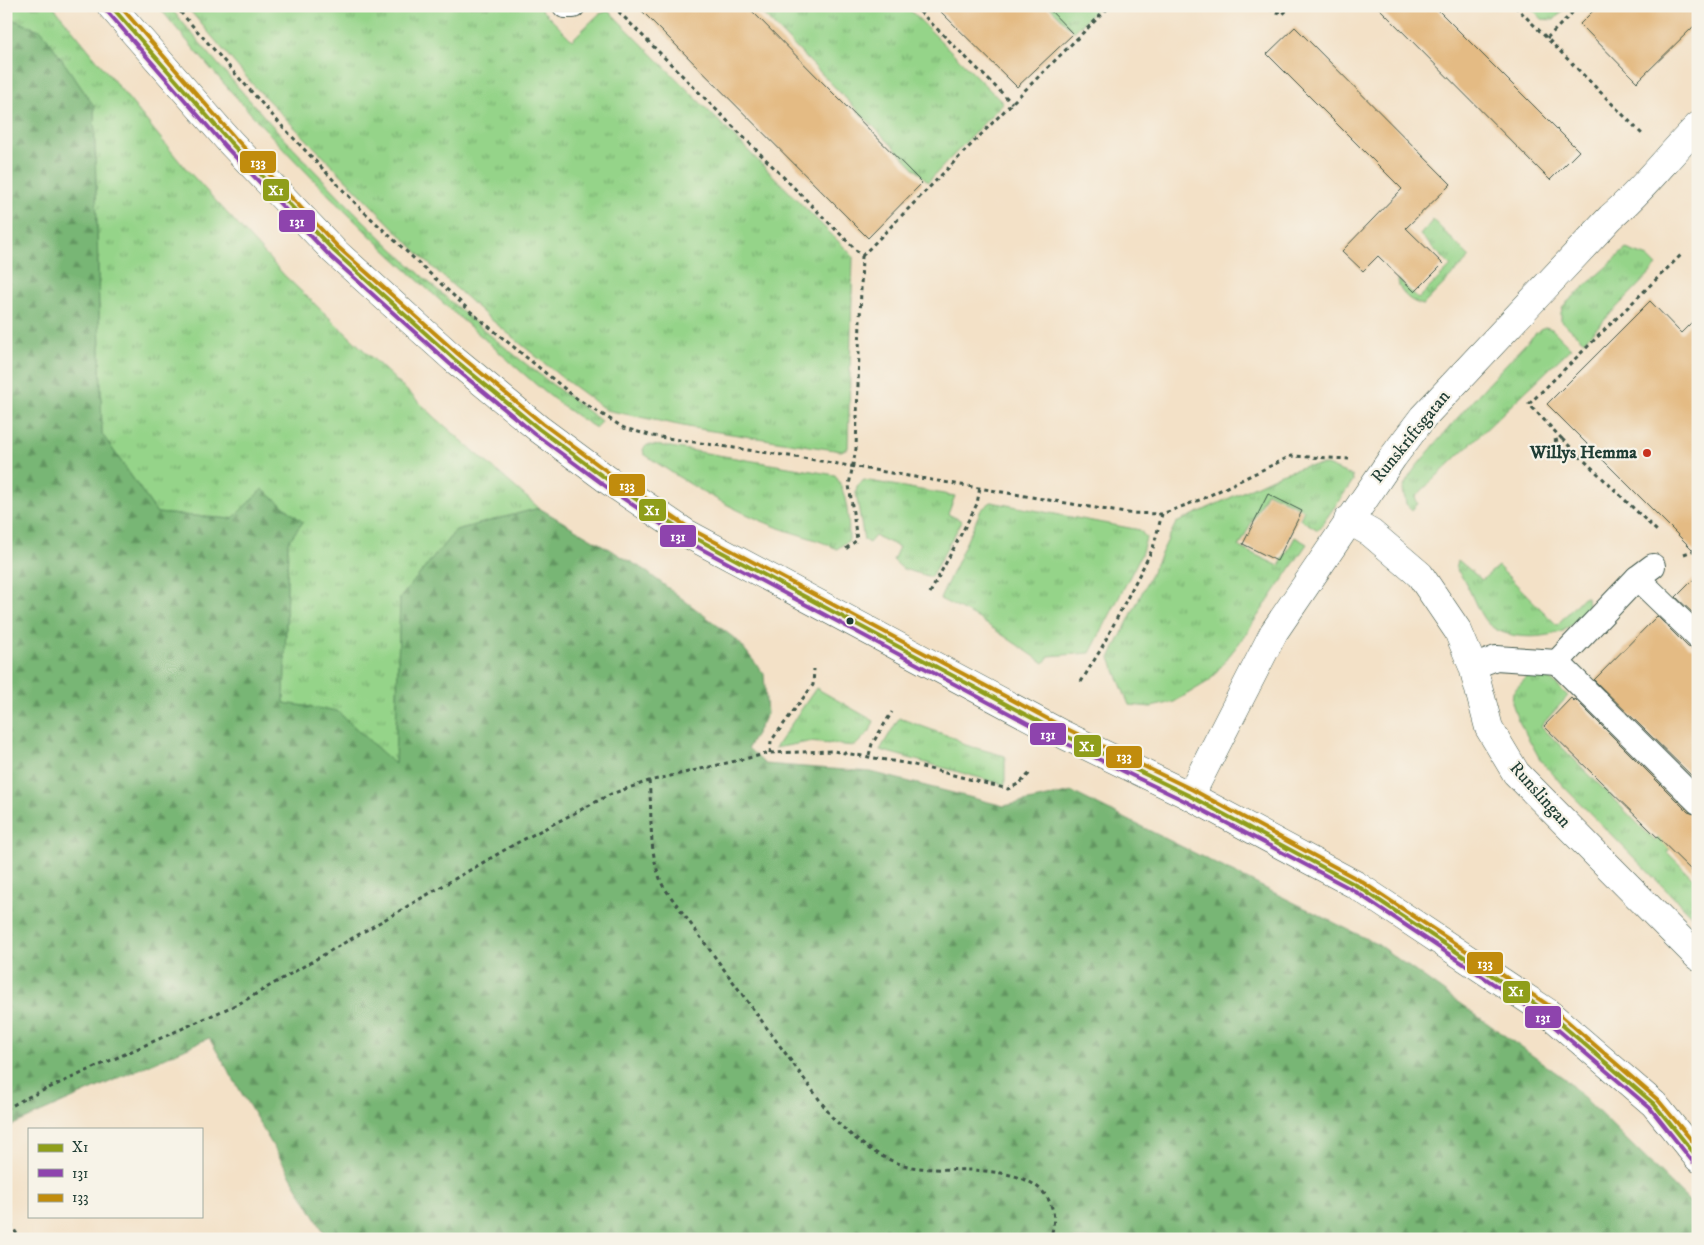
<svg xmlns="http://www.w3.org/2000/svg" width="1704" height="1245" font-family="'IM FELL DW Pica',serif">
  <style>
    .grass { fill: url(#grass-tufts); stroke: #5a885e }
    .forest { fill: url(#forest-firs); stroke: #4c7a54 }
    .building { fill: #e4bb84 }
    .lines { fill: none; stroke-linecap: round; stroke-linejoin: round }
    .service-casing { stroke: #3f564a; stroke-width: 26 }
    .minor-casing { stroke: #3f564a; stroke-width: 29 }
    .tertiary-casing { stroke: #3f564a; stroke-width: 29 }
    .path { stroke: #3f564a; stroke-width: 3; stroke-dasharray: 4 4; stroke-linecap: butt }
    .service { stroke: #fff; stroke-width: 24 }
    .minor { stroke: #fff; stroke-width: 28 }
    .tertiary { stroke: #fff; stroke-width: 28 }
    .bus-1-casing { stroke: #f7f3e8; stroke-width: 8 }
    .bus-2-casing { stroke: #f7f3e8; stroke-width: 8 }
    .bus-3-casing { stroke: #f7f3e8; stroke-width: 8 }
    .bus-1 { stroke: #8f9e1a; stroke-width: 4 }
    .bus-2 { stroke: #8e44ad; stroke-width: 4 }
    .bus-3 { stroke: #c18c0d; stroke-width: 4 }
    .poi-dot { fill: #c8321e; stroke: #f7f3e8; stroke-width: 2 }
    .bus-dot { fill: #1f3d34; stroke: #f7f3e8; stroke-width: 2 }
    .labels { text-anchor: middle; dominant-baseline: central; stroke-width: 4.5; stroke-linejoin: round; paint-order: stroke }
    .street-label { font-size: 18px; fill: #1f3d34; stroke: #f7f3e8 }
    .poi-label { font-size: 18px; font-weight: bold; fill: #1f3d34; stroke: #f7f3e8; text-anchor: end }
    .line-badge { stroke: #f7f3e8; stroke-width: 2 }
    .badge-label { font-size: 14px; text-anchor: middle; font-weight: bold; fill: #fff }
  </style>
  <defs>
    <pattern id="grass-tufts" width="24" height="20" patternUnits="userSpaceOnUse" patternTransform="scale(1.25)"><rect width="24" height="20" fill="#95d489"/><path d="M3 7l-1-3M5 7V3M7 7l1-3M15 17l-1-3M17 17v-4M19 17l1-3" fill="none" stroke="#79ad71"/></pattern>
    <pattern id="forest-firs" width="22" height="20" patternUnits="userSpaceOnUse" patternTransform="scale(1.25)"><rect width="22" height="20" fill="#78b675"/><path d="M5 1l3.5 6h-7zM16 11l3.5 6h-7z" fill="#629561"/></pattern>
  </defs>
  <rect width="100%" height="100%" fill="#f7f3e8"/>
  <filter id="ink" filterUnits="userSpaceOnUse"><feTurbulence type="fractalNoise" baseFrequency=".02" numOctaves="2"/><feDisplacementMap in="SourceGraphic" scale="10" xChannelSelector="R" yChannelSelector="G"/><feConvolveMatrix kernelMatrix="1 2 1 2 8 2 1 2 1" color-interpolation-filters="sRGB"/></filter>
  <filter id="wash" filterUnits="userSpaceOnUse"><feTurbulence type="fractalNoise" baseFrequency=".0096" numOctaves="4" result="noise"/><feDisplacementMap in="SourceGraphic" scale="20" xChannelSelector="R" yChannelSelector="G"/><feGaussianBlur stdDeviation="1.12" result="paint"/><feColorMatrix in="noise" values="0 0 0 0 0 0 0 0 0 0 0 0 0 0 0 0 0 1.4 0 .05"/><feComposite in="paint" operator="in"/></filter>
  <g filter="url(#wash)">
    <rect width="100%" height="100%" fill="#f3e1c7"/>
    <g class="grass">
      <path d="M6,6H53L180,162L285,276L437,419L539,508L456,530L400,598L395,764L337,711L284,703L288,542L303,522L232,519L157,513L102,434L94,106L42,31L6,17Z"/>
      <path d="M158,6H169C268,126 376,242 496,340C530,368 566,395 601,421L596,428C554,404 518,368 481,336C364,236 256,126 158,6Z"/>
      <path d="M186,6H538L572,40L599,14L608,11L612,14L853,256L848,448L841,451L693,428L606,410L560,376L488,317L427,262L254,86Z"/>
      <path d="M755,6H906L1003,103L928,182Z"/>
      <path d="M1049,6H1100L1074,32Z"/>
      <path d="M1529,6H1567L1554,20L1542,19Z"/>
      <path d="M1433,220L1470,257L1423,305C1410,302 1398,292 1398,279L1418,299L1451,266L1420,235Z"/>
      <path d="M1626,249L1648,257L1657,266L1584,341L1561,321V313L1563,306Z"/>
      <path d="M1545,327L1552,329L1571,348L1415,497L1418,504L1412,510L1406,504L1403,490C1408,473 1425,457 1436,443C1469,404 1503,366 1540,329Z"/>
      <path d="M647,445L665,446L835,475C847,492 849,519 849,540L837,549C818,539 798,535 779,528C730,509 687,484 644,454L643,449Z"/>
      <path d="M1327,465L1352,476L1353,481L1318,530L1300,519L1304,510L1267,492L1239,547L1279,566L1295,537L1307,544L1240,642L1209,681L1174,702L1151,707L1129,705L1110,658L1176,523L1281,474L1306,466Z"/>
      <path d="M864,480L955,496L948,514L962,521L931,577L903,569L893,560L899,547L875,536L869,543L864,540L856,493L857,486Z"/>
      <path d="M991,502L1140,530L1146,538L1141,555L1090,653L1049,656L1044,663L976,617L940,599L981,510Z"/>
      <path d="M1458,560L1482,580L1498,566L1557,625L1583,597H1587L1588,607C1581,615 1572,626 1563,631C1541,640 1498,640 1484,619C1473,603 1470,585 1456,569Z"/>
      <path d="M1545,674L1568,696L1541,726L1655,841L1684,812L1695,821L1667,852L1698,883V922L1564,787L1540,759L1517,718L1512,702L1513,692L1527,677Z"/>
      <path d="M816,688L874,721L870,731L855,746L808,742L775,748Z"/>
      <path d="M899,718L957,739L962,744L1005,756V785L880,750Z"/>
    </g>
    <path class="forest" d="M6,17L42,31L94,106L102,434L157,513L232,519L262,489L303,522L288,542L284,703L337,711L395,764L400,598L456,530L539,508L643,569L738,641L764,674L767,714L748,748L765,764L871,772L1004,806L1072,792L1377,944L1565,1079L1693,1205L1698,1210V1239H328L209,1038L6,1128Z"/>
    <g id="blocks">
      <g class="building">
        <path d="M637,6H747L922,183L868,238Z"/>
        <path d="M935,6H1046L1073,34L1017,87Z"/>
        <path d="M1377,6H1434L1579,151L1550,180Z"/>
        <path d="M1598,6H1698V22L1637,82L1580,24Z"/>
        <path d="M1295,27L1451,184L1406,228L1443,264L1415,292L1378,256L1363,271L1342,251L1402,189L1267,54Z"/>
        <path d="M1650,301L1681,333L1698,316V555L1547,404Z"/>
        <path d="M1268,494L1302,511L1277,561L1243,544Z"/>
        <path d="M1698,575V618L1676,597Z"/>
        <path d="M1657,616L1688,647L1698,650V782L1594,680Z"/>
        <path d="M1571,698L1574,701L1575,699L1688,812L1698,815V877L1544,726Z"/>
      </g>
    </g>
  </g>
  <g filter="url(#ink)">
    <use href="#blocks" fill-opacity="0" stroke="#3f564a" stroke-width="1"/>
    <g class="lines">
      <defs>
        <g id="service">
          <path d="M565,6H573"/>
          <path d="M1637,578L1698,637"/>
          <path d="M1557,662L1698,802"/>
          <path d="M1473,667L1496,658L1557,662L1637,578L1653,566"/>
        </g>
        <g id="minor">
          <path d="M1348,520L1371,533L1420,575L1458,631L1473,667L1489,728L1516,773L1698,957"/>
          <path d="M1190,796L1274,632L1393,457L1423,417L1611,217C1643,190 1668,156 1698,126"/>
        </g>
        <path id="tertiary" d="M111,6L230,142L334,251L454,359L539,429L612,483L686,533L1060,733L1190,796L1356,885L1547,1012L1654,1104L1698,1158"/>
      </defs>
      <use href="#service" class="service-casing"/>
      <use href="#minor" class="minor-casing"/>
      <use href="#tertiary" class="tertiary-casing"/>
      <g class="path">
        <path d="M175,6L282,126L361,209L471,312L576,398L624,428L653,436L809,459L1125,513L1162,514L1202,499L1291,456L1349,459"/>
        <path d="M613,6L862,256L856,449L849,485L857,540L843,551"/>
        <path d="M914,6L1012,103"/>
        <path d="M1261,6L1283,14L1291,6"/>
        <path d="M1301,6L1303,8"/>
        <path d="M1515,6L1643,135"/>
        <path d="M1547,38L1579,6"/>
        <path d="M862,256L1012,103L1110,6"/>
        <path d="M1562,439L1529,404L1682,254"/>
        <path d="M1554,441L1562,439L1658,532"/>
        <path d="M1684,554L1698,549"/>
        <path d="M930,593L977,504L980,487"/>
        <path d="M1081,682L1101,649L1153,548L1162,514"/>
        <path d="M770,753L771,741L813,685L814,669"/>
        <path d="M869,755L872,744L892,712"/>
        <path d="M649,781C653,819 647,850 663,886L832,1117C855,1140 879,1160 912,1167C951,1174 1042,1158 1053,1212C1055,1220 1052,1231 1051,1239"/>
        <path d="M6,1109L24,1099L242,1002L515,844L611,794L649,781L770,753L833,751L910,764L1008,789L1020,783L1032,771"/>
        <path d="M6,1217L20,1239"/>
      </g>
      <use href="#service" class="service"/>
      <use href="#minor" class="minor"/>
      <use href="#tertiary" class="tertiary"/>
      <defs>
        <path id="bus-1" d="M111,6L230,142L334,251L454,359L539,429L612,483L686,533L1060,733L1190,796L1356,885L1547,1012L1654,1104L1698,1158"/>
        <path id="bus-2" d="M106,10L225,146L330,256L450,364L535,434L608,488L683,539L1057,739L1187,802L1353,890L1543,1017L1650,1108L1693,1162"/>
        <path id="bus-3" d="M120,6L235,138L338,247L458,354L543,424L616,478L689,528L1063,727L1193,790L1359,880L1551,1007L1658,1100L1698,1148"/>
      </defs>
      <use href="#bus-1" class="bus-1-casing"/>
      <use href="#bus-2" class="bus-2-casing"/>
      <use href="#bus-3" class="bus-3-casing"/>
      <use href="#bus-1" class="bus-1"/>
      <use href="#bus-2" class="bus-2"/>
      <use href="#bus-3" class="bus-3"/>
    </g>
  </g>
  <circle class="poi-dot" cx="1647" cy="453" r="5"/>
  <circle class="bus-dot" cx="850" cy="621" r="4.5"/>
  <g class="labels">
    <g class="street-label">
      <text transform="translate(1411 437) rotate(-51)">Runskriftsgatan</text>
      <text transform="translate(1540 795) rotate(48)">Runslingan</text>
    </g>
    <g class="poi-label">
      <text x="1637" y="453">Willys Hemma</text>
    </g>
  </g>
  <g class="line-badge">
    <rect x="239" y="150" width="38" height="24" rx="5" fill="#c18c0d"/>
    <rect x="262" y="178" width="28" height="24" rx="5" fill="#8f9e1a"/>
    <rect x="278" y="209" width="38" height="24" rx="5" fill="#8e44ad"/>
    <rect x="608" y="473" width="38" height="24" rx="5" fill="#c18c0d"/>
    <rect x="638" y="498" width="29" height="24" rx="5" fill="#8f9e1a"/>
    <rect x="659" y="524" width="38" height="24" rx="5" fill="#8e44ad"/>
    <rect x="1029" y="722" width="38" height="24" rx="5" fill="#8e44ad"/>
    <rect x="1073" y="734" width="29" height="24" rx="5" fill="#8f9e1a"/>
    <rect x="1105" y="745" width="38" height="24" rx="5" fill="#c18c0d"/>
    <rect x="1466" y="951" width="38" height="24" rx="5" fill="#c18c0d"/>
    <rect x="1502" y="980" width="29" height="24" rx="5" fill="#8f9e1a"/>
    <rect x="1524" y="1005" width="38" height="24" rx="5" fill="#8e44ad"/>
  </g>
  <g class="badge-label">
    <text x="258" y="167">133</text>
    <text x="276" y="195">X1</text>
    <text x="297" y="226">131</text>
    <text x="627" y="490">133</text>
    <text x="652" y="515">X1</text>
    <text x="678" y="541">131</text>
    <text x="1048" y="739">131</text>
    <text x="1087" y="751">X1</text>
    <text x="1124" y="761">133</text>
    <text x="1485" y="968">133</text>
    <text x="1516" y="996">X1</text>
    <text x="1543" y="1022">131</text>
  </g>
  <rect width="1704" height="1245" fill="none" stroke="#f7f3e8" stroke-width="25"/>
  <rect x="28" y="1128" width="175" height="90" fill="#f7f3e8" stroke="#a1aaa0"/>
  <rect x="38" y="1144" width="25" height="8" fill="#8f9e1a" stroke="#a1aaa0"/>
  <text x="72" y="1152" font-size="15" fill="#1f3d34">X1</text>
  <rect x="38" y="1169" width="25" height="8" fill="#8e44ad" stroke="#a1aaa0"/>
  <text x="72" y="1178" font-size="15" fill="#1f3d34">131</text>
  <rect x="38" y="1194" width="25" height="8" fill="#c18c0d" stroke="#a1aaa0"/>
  <text x="72" y="1202" font-size="15" fill="#1f3d34">133</text>
</svg>
